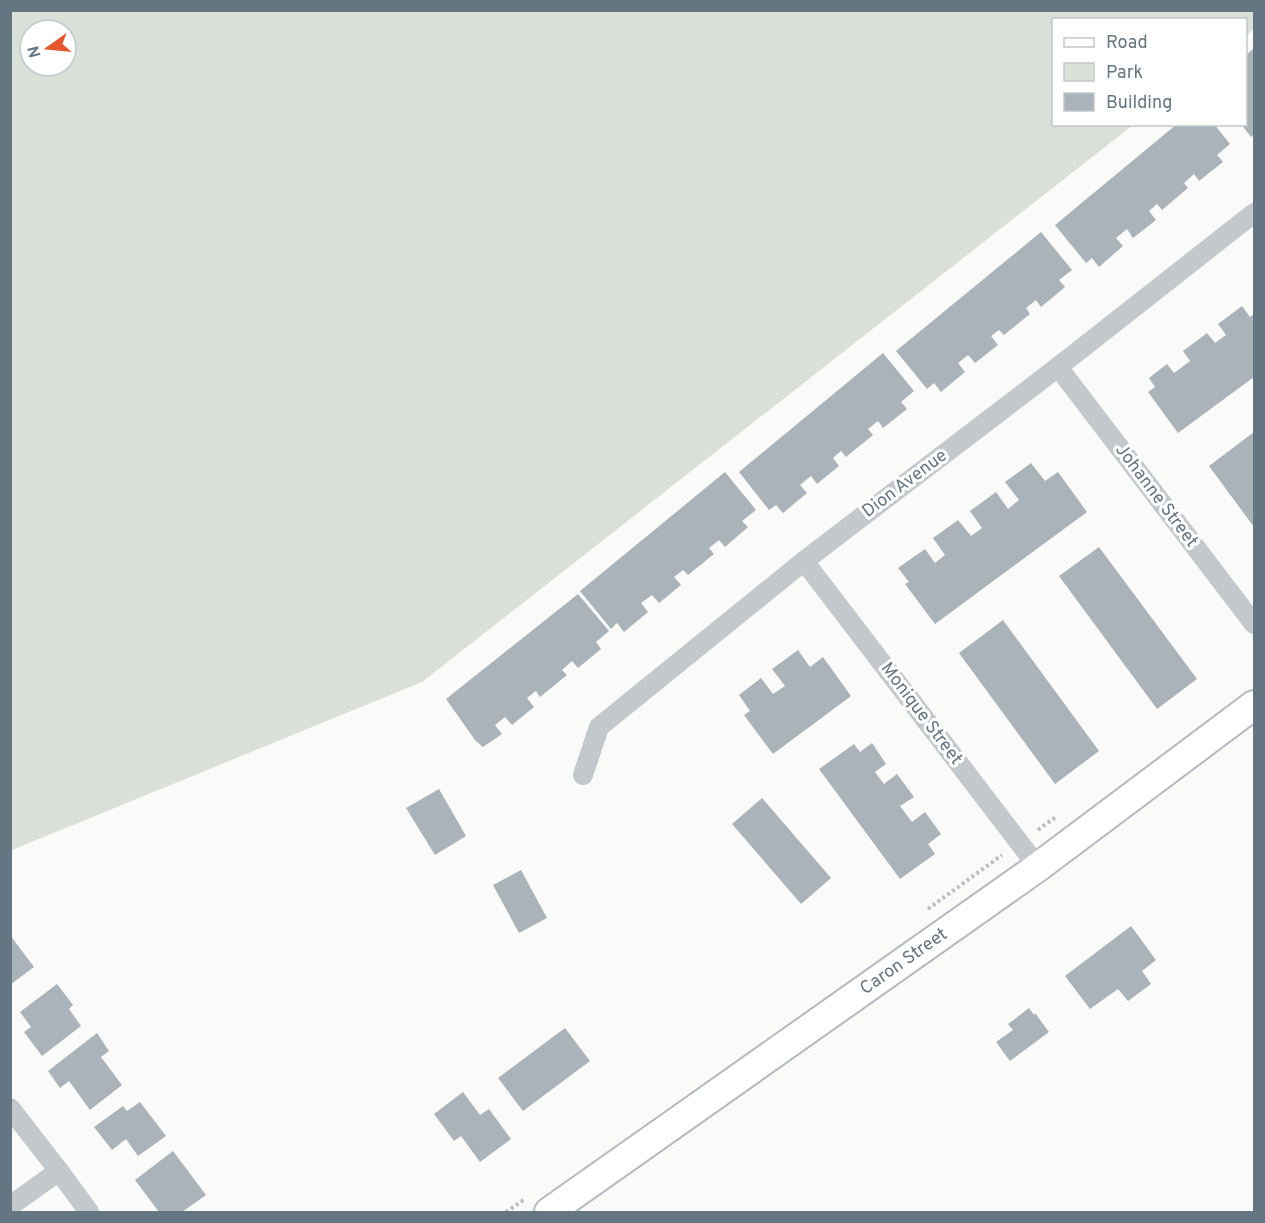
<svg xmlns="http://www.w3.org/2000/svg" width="1265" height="1223" font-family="Overpass,sans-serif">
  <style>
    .green { fill: #dadfd7; fill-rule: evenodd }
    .building { fill: #aab3b9 }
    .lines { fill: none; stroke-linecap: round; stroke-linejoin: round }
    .secondary-casing { stroke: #b3babf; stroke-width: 32 }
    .path { stroke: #bbbfc2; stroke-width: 4; stroke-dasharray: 3 3; stroke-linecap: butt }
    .street { stroke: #c3c8cc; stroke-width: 20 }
    .secondary { stroke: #fff; stroke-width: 28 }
    .labels { text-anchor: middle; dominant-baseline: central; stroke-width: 6; stroke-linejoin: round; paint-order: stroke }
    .street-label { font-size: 18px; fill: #657683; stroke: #fff }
  </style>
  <rect width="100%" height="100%" fill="#fafaf8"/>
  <path class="green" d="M1254,10V29L1246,36V20H1054V124L1133,125L422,682L12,850L11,848V11ZM30,30H66V66H30Z"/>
  <g class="building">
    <path d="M1254,48V134L1251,137L1241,124H1246V55Z"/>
    <path d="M1177,124H1214L1230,144L1217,155L1223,162L1199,181L1194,174L1184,183L1188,188L1162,210L1157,204L1149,211L1156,220L1133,238L1127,229L1116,238L1123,246L1099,267L1092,258L1086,263L1055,225Z"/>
    <path d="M1041,232L1072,270L1059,280L1065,287L1041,307L1036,300L1026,308L1030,314L1004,335L999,330L991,336L998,345L975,363L968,355L958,363L965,372L941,392L934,383L927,389L896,351Z"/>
    <path d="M1242,306L1250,317L1254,314V377L1178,433L1148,392L1155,387L1149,378L1167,364L1174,373L1190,361L1183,351L1207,333L1215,343L1226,335L1218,324Z"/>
    <path d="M883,353L914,391L901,402L907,409L883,428L878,421L868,429L873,435L846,457L841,451L833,458L839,466L817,484L811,476L800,485L807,493L783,513L776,505L769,510L739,472Z"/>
    <path d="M1254,432V527L1209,466Z"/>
    <path d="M1031,463L1045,481L1058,472L1087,512L935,624L905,584L909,582L898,568L925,549L935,563L945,555L933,538L958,520L971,536L982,528L970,511L996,492L1008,509L1019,500L1005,482Z"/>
    <path d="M725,472L756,510L742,521L748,527L725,547L719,540L709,548L714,554L688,575L683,570L674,577L681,585L659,603L652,595L641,603L648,612L624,632L617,623L611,629L580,591Z"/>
    <path d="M1099,547L1197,679L1157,709L1059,576Z"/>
    <path d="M578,594L609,631L596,642L601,649L578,668L572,661L562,670L567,675L540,697L536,691L527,698L534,707L512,725L505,717L495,725L502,734L483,747L475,740L446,699Z"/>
    <path d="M1003,620L1099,751L1055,784L959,653Z"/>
    <path d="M798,650L810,667L823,657L851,696L773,754L744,715L750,711L739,695L761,678L773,694L785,686L772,669Z"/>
    <path d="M872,743L886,764L875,772L884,784L897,774L914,797L900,806L912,822L925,812L941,834L928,844L935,854L900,879L819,769L854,744L860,752Z"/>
    <path d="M439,789L466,836L435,855L406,808Z"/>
    <path d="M762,798L831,878L801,904L732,824Z"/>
    <path d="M521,870L547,918L519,933L493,885Z"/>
    <path d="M1131,926L1156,960L1142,971L1151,984L1128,1001L1118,989L1090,1009L1065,976Z"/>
    <path d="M10,935L34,967L10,985Z"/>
    <path d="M57,984L73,1005L69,1009L81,1026L42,1056L24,1032L31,1027L20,1012Z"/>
    <path d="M1029,1008L1034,1015L1035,1013L1049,1032L1010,1061L996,1042L1013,1030L1008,1024Z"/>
    <path d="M565,1028L590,1061L523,1111L498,1078Z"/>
    <path d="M97,1033L109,1051L101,1057L122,1085L90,1110L69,1081L60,1088L48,1071Z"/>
    <path d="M463,1092L480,1115L489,1109L511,1139L480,1162L461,1136L454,1141L434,1114Z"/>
    <path d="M140,1102L166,1136L138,1156L126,1139L112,1150L94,1127L123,1106L127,1111Z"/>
    <path d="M173,1151L206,1195L182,1212H159L135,1180Z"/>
  </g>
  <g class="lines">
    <defs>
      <path id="secondary" d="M549,1212L1038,867L1254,705"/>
    </defs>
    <use href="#secondary" class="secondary-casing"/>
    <g class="path">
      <path d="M1038,830L1056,817"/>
      <path d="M928,909L1002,855"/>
      <path d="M506,1212L525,1199"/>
    </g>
    <g class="street">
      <path d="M1058,367L1254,624"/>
      <path d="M804,561L1038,867"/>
      <path d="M583,775L599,727L804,561L1058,367L1254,213"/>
      <path d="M10,1108L59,1171L89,1212"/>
      <path d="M10,1206L59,1171"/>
    </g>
    <use href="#secondary" class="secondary"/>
  </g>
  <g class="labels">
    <g class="street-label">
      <text transform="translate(905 484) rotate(-37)">Dion Avenue</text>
      <text transform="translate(1156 496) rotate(53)">Johanne Street</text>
      <text transform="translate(921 714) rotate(53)">Monique Street</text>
      <text transform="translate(904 962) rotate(-35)">Caron Street</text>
    </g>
  </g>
  <rect width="1265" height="1223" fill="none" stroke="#657683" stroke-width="24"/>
  <rect x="1052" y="18" width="195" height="108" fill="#ffffff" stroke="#c1c8cd" stroke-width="1.5"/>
  <rect x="1064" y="38" width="30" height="9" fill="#ffffff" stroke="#c1c8cd" stroke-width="1.5"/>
  <text x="1106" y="48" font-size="18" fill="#657683">Road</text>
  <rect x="1064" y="63" width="30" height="18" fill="#dadfd7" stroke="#c1c8cd" stroke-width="1.5"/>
  <text x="1106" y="78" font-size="18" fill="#657683">Park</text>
  <rect x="1064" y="93" width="30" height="18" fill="#aab3b9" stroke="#c1c8cd" stroke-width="1.5"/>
  <text x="1106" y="108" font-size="18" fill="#657683">Building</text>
  <g transform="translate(48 48) rotate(255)"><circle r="28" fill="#ffffff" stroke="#c1c8cd" stroke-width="1.5"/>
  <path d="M0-4.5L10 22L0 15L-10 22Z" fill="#e4572e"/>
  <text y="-9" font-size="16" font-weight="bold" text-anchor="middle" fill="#657683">N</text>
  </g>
</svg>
